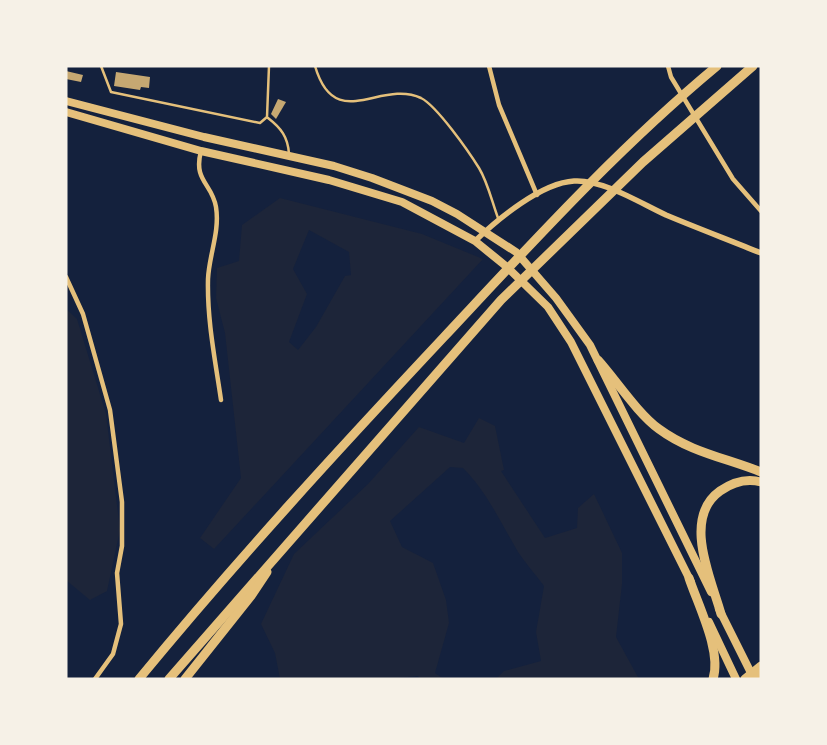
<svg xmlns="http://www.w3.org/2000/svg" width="827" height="745" font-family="'Archivo Narrow',sans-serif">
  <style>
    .green { fill: #1d2539; fill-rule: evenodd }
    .building { fill: #c6a872 }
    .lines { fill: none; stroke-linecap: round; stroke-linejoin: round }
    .service { stroke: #e5c07b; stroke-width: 2.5 }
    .minor { stroke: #e5c07b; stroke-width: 4.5 }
    .tertiary { stroke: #e5c07b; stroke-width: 5.5 }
    .primary { stroke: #e5c07b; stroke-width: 8 }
    .motorway { stroke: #e5c07b; stroke-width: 9 }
  </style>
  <rect width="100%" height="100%" fill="#14213d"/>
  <g class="green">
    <path d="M280,198L422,234L483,259L214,549L200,538L241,478L225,333L216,298L217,268L239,261L242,225ZM309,230L349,252L351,275L345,276L316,327L298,350L289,342L307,294L293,269Z"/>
    <path d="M66,309L77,319L106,414L120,530L107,591L90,600L66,580Z"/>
    <path d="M479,418L495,426L504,470L501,471L545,538L577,528L578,508L594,494L622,553V584L616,637L639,679H496L504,671L541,661L536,632L544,586C536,575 526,564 518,552C501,523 487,492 463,468L450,467L390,521L402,547L433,563L446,600L449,623L435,673L444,679H420L418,676L389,679H280L275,653L261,624L294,554L368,484L419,427L464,443Z"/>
  </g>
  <g class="building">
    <path d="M66,71L83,75L81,82L66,79Z"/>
    <path d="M116,72L150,77L149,88L141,87L140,90L114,86Z"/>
    <path d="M278,99L286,102L276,119L271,114Z"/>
  </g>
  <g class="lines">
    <g class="service">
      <path d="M101,66L111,92L260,123L267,117L269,66"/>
      <path d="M315,66C335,134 380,79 421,98C437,106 469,152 479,168C488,183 492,202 498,218"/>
      <path d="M268,118C281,128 288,137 289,154"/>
    </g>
    <g class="minor">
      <path d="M489,66L499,105L537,195"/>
      <path d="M668,66L671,77L733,179L761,211"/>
      <path d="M201,151C193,181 212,183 216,207C220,232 209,255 208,279C207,320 215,359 221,400"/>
      <path d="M66,277L83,314L110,410L122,502V546L117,573L121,624L113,654L95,679"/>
    </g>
    <path class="tertiary" d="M475,241C498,219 541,183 574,181C602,179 640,203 666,215C697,228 729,240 761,253"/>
    <g class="primary">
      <path d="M66,101L204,137L334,166L372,178L432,201L457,214L516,252L556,298L590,345L711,592"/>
      <path d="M66,112L201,151L329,180L402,202L475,241L507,267L548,307L571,342L691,582"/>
      <path d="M719,609L754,679"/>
      <path d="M709,622L736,679"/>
    </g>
    <g class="motorway">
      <path d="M598,360C616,380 638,414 659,429C690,452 726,458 761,472"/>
      <path d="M689,578C698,605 722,652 713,679"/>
      <path d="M721,614C711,578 682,518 720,491C733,482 746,478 761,482"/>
      <path d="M139,679C236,561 339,449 443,338C531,244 617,149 717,66"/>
      <path d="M169,679L501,300L643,162L753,66"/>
      <path d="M185,679L251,596L267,572"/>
      <path d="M745,679L761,666"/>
      <path d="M756,679L761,675"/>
    </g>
  </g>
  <rect width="827" height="745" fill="none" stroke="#f6f1e7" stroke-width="135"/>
</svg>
